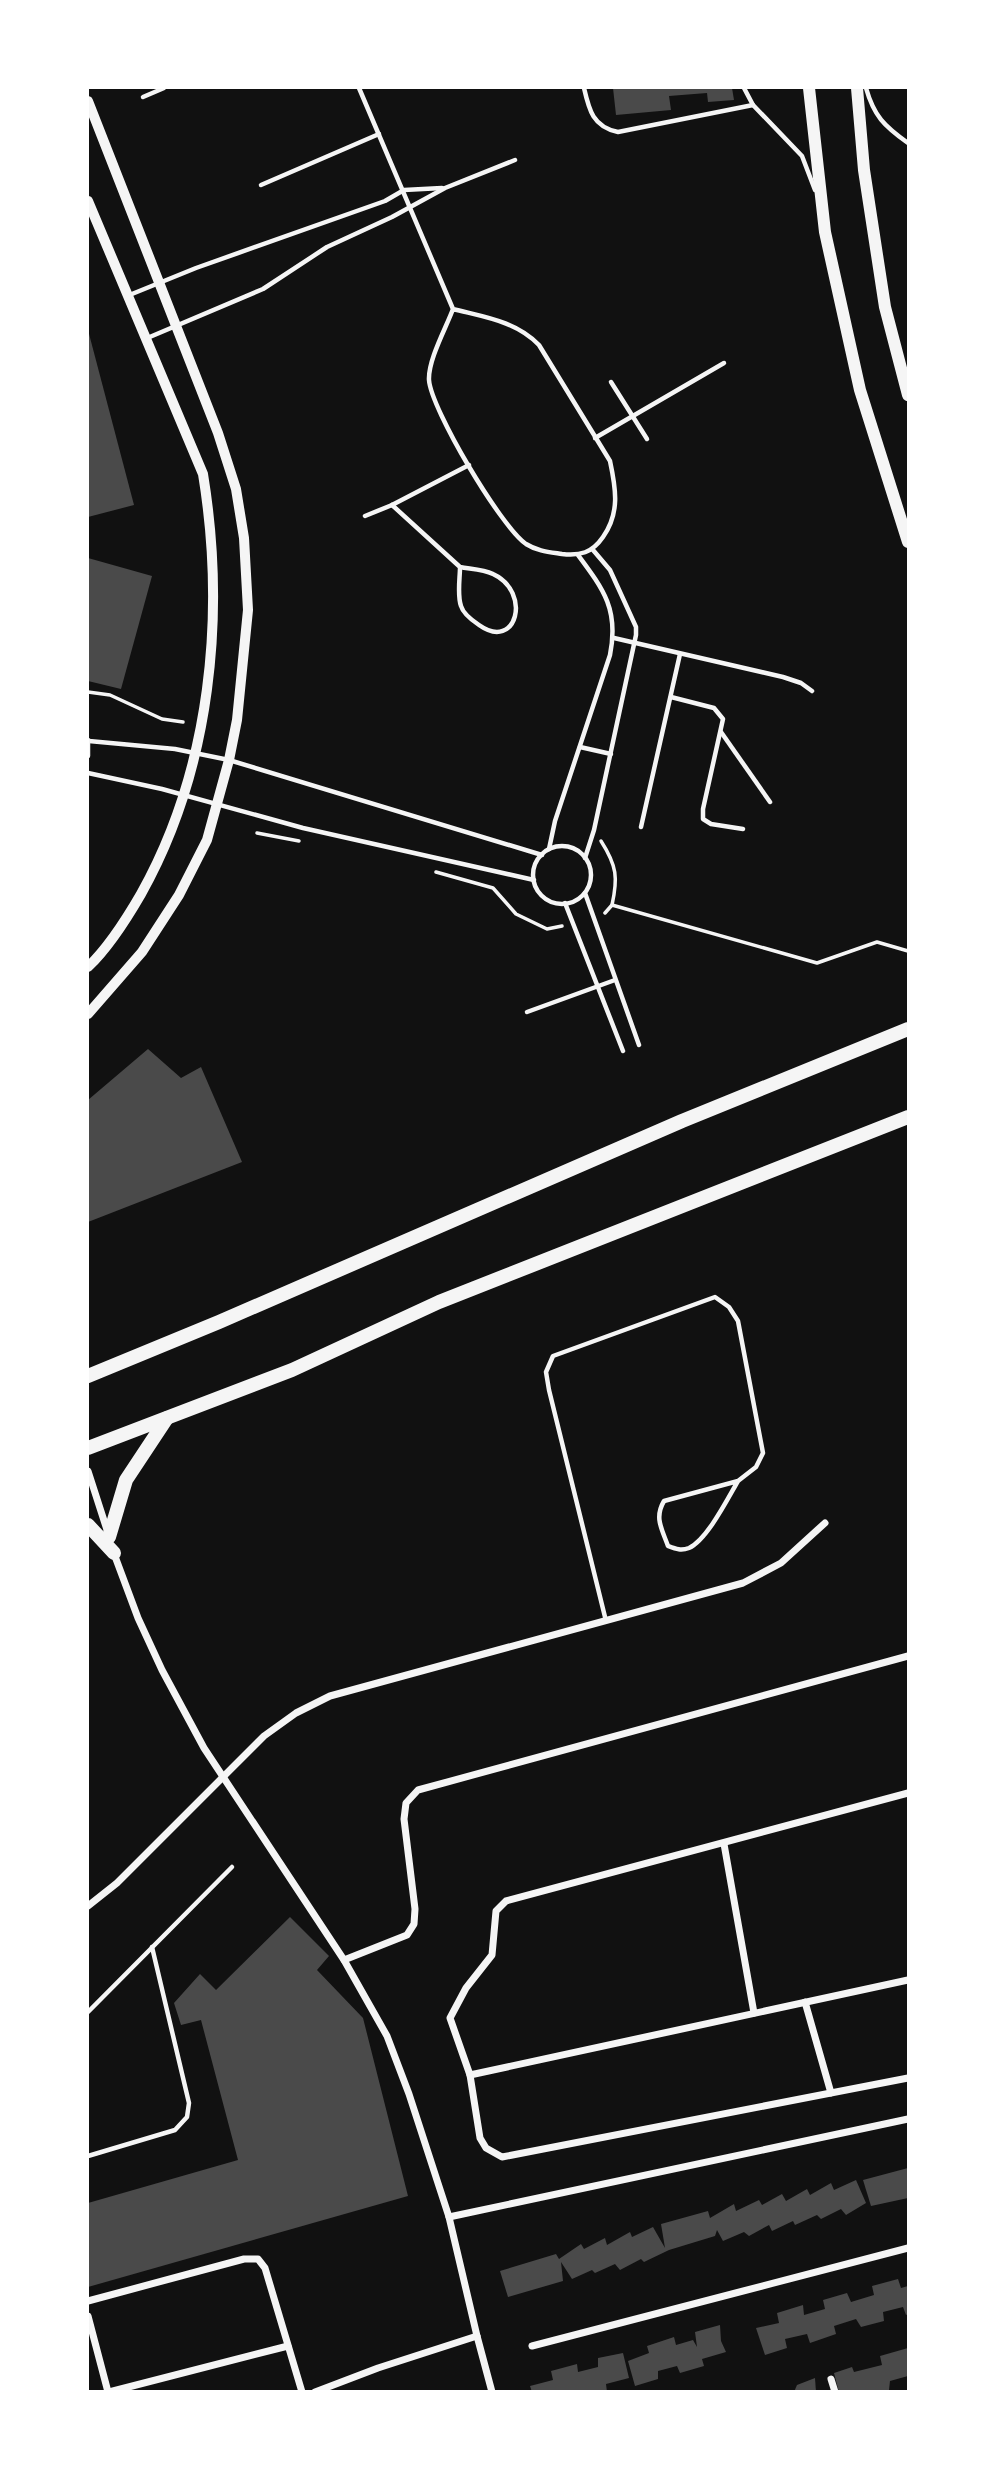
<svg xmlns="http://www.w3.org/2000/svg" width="996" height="2479" font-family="Mulish,sans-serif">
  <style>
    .building { fill: #4a4a4a }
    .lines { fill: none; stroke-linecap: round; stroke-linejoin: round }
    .path { stroke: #f5f5f5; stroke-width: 3.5 }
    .service { stroke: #f5f5f5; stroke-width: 4.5 }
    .minor { stroke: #f5f5f5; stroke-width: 7 }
    .tertiary { stroke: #f5f5f5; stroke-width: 10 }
    .secondary { stroke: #f5f5f5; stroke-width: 12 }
    .primary { stroke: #f5f5f5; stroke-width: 14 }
  </style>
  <rect width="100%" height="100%" fill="#111"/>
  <g class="building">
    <path d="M613,88H732L734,100L708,102L707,93L669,96L671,110L616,115Z"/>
    <path d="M88,330L134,505L88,517Z"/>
    <path d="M88,558L152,576L121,689L88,681Z"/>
    <path d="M148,1049L181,1078L201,1067L242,1162L88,1222V1100Z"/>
    <path d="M290,1917L329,1956L317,1970L363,2018L408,2196L88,2287V2203L238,2160L201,2020L181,2025L174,2003L200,1974L216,1990Z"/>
    <path d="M908,2168V2198L871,2206L863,2180Z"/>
    <path d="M856,2180L866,2203L846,2215L841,2209L821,2219L817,2215L795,2225L793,2221L772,2231L769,2225L749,2236L744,2232L723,2241L717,2230L715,2236L669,2250L644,2262L641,2259L620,2270L615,2264L595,2273L592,2270L572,2279L561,2262L563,2281L508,2297L500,2271L556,2254L559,2259L581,2244L584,2249L605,2238L607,2245L630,2232L632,2237L653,2227L665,2248L661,2224L708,2211L710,2218L734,2204L736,2211L759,2200L762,2205L782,2194L786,2201L807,2189L810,2195L831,2183L834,2190Z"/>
    <path d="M898,2279L901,2288L908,2286V2314L906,2315L903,2307L883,2312L884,2321L861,2327L856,2319L834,2326L836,2334L810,2343L807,2334L785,2339L787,2348L765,2355L756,2328L779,2323L777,2313L803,2305L804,2315L825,2309L823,2300L847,2293L851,2302L874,2295L872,2286Z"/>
    <path d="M720,2325L721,2341L726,2352L702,2359L704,2366L680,2373L677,2366L658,2371V2379L635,2386L628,2361L649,2353L647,2346L674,2337L676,2345L693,2340L697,2347L695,2332Z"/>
    <path d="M908,2348V2376L890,2381L889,2390L839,2392L834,2373L852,2367L854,2372L882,2365L880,2356Z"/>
    <path d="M623,2353L629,2378L606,2384L607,2392H532L530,2386L553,2380L551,2371L577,2364L578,2372L598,2367V2358Z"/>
    <path d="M815,2378L816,2392H794L797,2385Z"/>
  </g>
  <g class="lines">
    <g class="path">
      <path d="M88,692L110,695L162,719L183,722"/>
      <path d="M257,833L299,841"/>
      <path d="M601,841C617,866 618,878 612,905"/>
      <path d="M436,872L493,888L516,914L547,929L562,926"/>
      <path d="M605,913L612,905L817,963L877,942L908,951"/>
    </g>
    <g class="service">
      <path d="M359,88L453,309C446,328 428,360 429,380C431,409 501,527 526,544C537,551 549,552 562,554C580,556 592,553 603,537C620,513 616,489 610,461L539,345C516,321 484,317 453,309"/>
      <path d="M584,88C589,110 593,127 618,132L753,105"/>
      <path d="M744,88L753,105L802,156L815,190"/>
      <path d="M866,88C874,116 884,126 908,143"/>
      <path d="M143,97L164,88"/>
      <path d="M261,185L379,134"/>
      <path d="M127,296L196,268L385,201L404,190L442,188"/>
      <path d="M145,339L263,289L327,247L392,217L445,188L515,160"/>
      <path d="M611,382L647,439"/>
      <path d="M595,438L724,363"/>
      <path d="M392,505L460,567C460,578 457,595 461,606C463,613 473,621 479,625C517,652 532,592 493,574C483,569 471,569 460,567"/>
      <path d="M365,516L392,505L469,465"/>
      <path d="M614,638L783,677L801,683L812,691"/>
      <path d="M671,697L714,708L723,719L703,809V819L711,824L743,829"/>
      <path d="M721,732L770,802"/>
      <path d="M89,741L175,749L229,760L542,855"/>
      <path d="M580,747L611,754"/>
      <path d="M88,756V740"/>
      <path d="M88,773L162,789L303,828L534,880"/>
      <path d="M641,827L680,654"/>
      <circle cx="562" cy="875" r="29"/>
      <path d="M549,849L555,821L610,655C619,610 604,590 578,555"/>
      <path d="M585,858L594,830L636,635V627L610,570L593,550"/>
      <path d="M585,893L639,1045"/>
      <path d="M565,903L623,1051"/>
      <path d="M527,1012L615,980"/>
      <path d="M606,1621L549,1390L546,1372L553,1356L715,1297L729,1307L738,1321L763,1453L756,1467L738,1481L664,1501C654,1518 662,1529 668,1546C676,1549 681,1551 689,1548C707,1540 728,1498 738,1481"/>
      <path d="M88,2012L232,1867"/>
      <path d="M88,2156L175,2130L187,2117L189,2103L152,1947"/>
    </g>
    <g class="minor">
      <path d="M88,1471L108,1533"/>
      <path d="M113,1551L138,1618L162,1670L204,1748L344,1960L387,2036L409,2094L449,2217L477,2336L492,2392"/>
      <path d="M908,1793L506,1901L496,1911L492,1955L466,1988L450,2018L470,2075L908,1980"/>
      <path d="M724,1844L754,2013"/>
      <path d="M88,1906L117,1883L264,1736L296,1713L330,1696L743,1583L781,1563L825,1523"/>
      <path d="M344,1960L407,1935L414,1924L415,1909L404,1819L406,1803L418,1790L908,1656"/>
      <path d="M805,2002L831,2093"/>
      <path d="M470,2075L480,2138L486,2148L502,2157L908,2078"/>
      <path d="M449,2217L908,2119"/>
      <path d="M88,2301L244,2259H258L265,2268L302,2392"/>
      <path d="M88,2316L108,2392"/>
      <path d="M532,2346L908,2248"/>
      <path d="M831,2379L835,2392"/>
      <path d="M109,2392L288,2346"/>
      <path d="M315,2392L378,2368L477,2336"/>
    </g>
    <g class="tertiary">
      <path d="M88,101L218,433L236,489L244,538L248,610L237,720L229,760L207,840L179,895L142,952L88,1014"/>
      <path d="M88,201L203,474C226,615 211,769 141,894C126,920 109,947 88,967"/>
    </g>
    <g class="secondary">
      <path d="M809,88L825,232L860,390L908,542"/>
      <path d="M857,88L864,170L885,307L908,395"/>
    </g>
    <g class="primary">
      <path d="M88,1376L219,1322L682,1121L908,1029"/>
      <path d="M88,1448L292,1370L439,1302L908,1117"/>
      <path d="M88,1525L114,1553"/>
      <path d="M109,1537L126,1480L167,1418"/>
    </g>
  </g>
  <rect width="996" height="2479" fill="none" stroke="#ffffff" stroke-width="178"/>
</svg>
